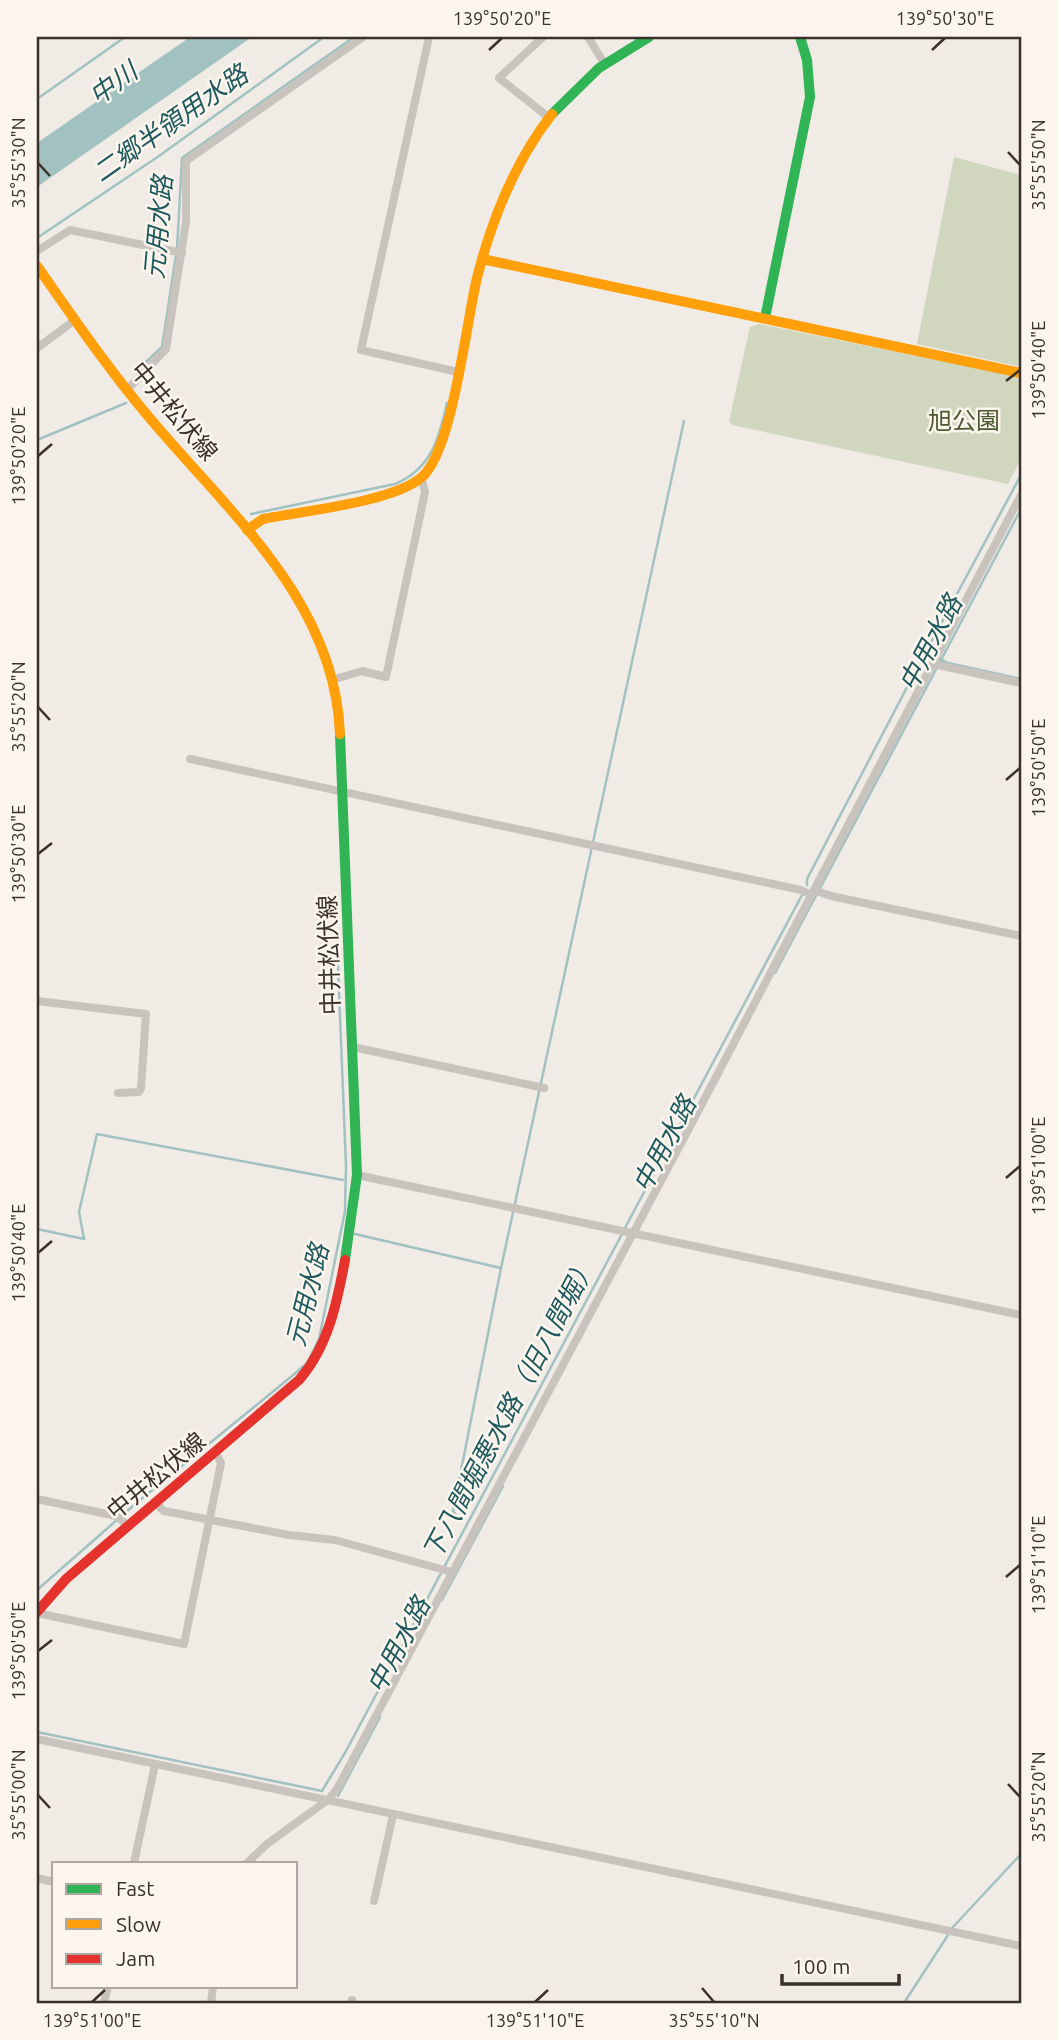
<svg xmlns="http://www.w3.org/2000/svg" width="1058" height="2040" font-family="Ubuntu,'Noto Sans JP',sans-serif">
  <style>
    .green { fill: #d1d6bf }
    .water { fill: #a1c2c1 }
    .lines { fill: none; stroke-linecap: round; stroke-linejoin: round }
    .stream { stroke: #a1c2c1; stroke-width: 2.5 }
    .street { stroke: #c9c3be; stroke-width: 8 }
    .fast { stroke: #30b455; stroke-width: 10 }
    .slow { stroke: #ff9f0a; stroke-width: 10 }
    .jam { stroke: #e5322d; stroke-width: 10 }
    .ticks { fill: none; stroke: #3b302b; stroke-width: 2.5 }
    .labels { text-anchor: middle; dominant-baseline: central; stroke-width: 5; stroke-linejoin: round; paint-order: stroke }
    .street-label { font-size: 24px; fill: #3b302b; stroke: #fbf5ee }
    .park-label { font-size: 24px; fill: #4a5a2e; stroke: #fbf5ee }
    .water-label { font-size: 26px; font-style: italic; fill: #1f5a5e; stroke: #fbf5ee }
    .neatline { fill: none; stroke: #3b302b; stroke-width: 2.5 }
    .ticks-label { font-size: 18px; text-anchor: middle; fill: #3b302b }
  </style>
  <rect width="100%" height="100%" fill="#f0ebe5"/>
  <g class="green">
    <path d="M954,157L1021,175V367L917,344Z"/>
    <path d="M759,324L1021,377V459L1008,484L732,425L729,421L750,327Z"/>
  </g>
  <path class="water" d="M190,37H252L37,187V143Z"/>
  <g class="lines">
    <g class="stream">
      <path d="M37,99L125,37"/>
      <path d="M37,238L159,156L324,37"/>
      <path d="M177,249L182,158L354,37"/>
      <path d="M135,372L162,347L176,255"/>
      <path d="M37,440L126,403"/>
      <path d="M251,514L395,484C431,469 439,439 447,403"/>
      <path d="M927,653L948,663L1021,679"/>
      <path d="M922,659L1021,475"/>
      <path d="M807,885V879L917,668"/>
      <path d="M775,973L1021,509"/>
      <path d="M625,1228L802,895"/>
      <path d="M37,1229L84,1239L79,1212L97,1134L343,1180"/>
      <path d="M355,1234L501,1268"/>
      <path d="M458,1518L453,1511L501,1268L684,421"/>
      <path d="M37,1590L134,1505L292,1376L307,1363L319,1339L345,1211L346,1166L338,966"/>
      <path d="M442,1600L503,1486"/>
      <path d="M37,1732L322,1791L346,1751L622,1234"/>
      <path d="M338,1796L380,1717"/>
      <path d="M953,1927L1021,1854"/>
      <path d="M904,2003L948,1935"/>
    </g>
    <g class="street">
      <path d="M429,37L361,350L458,372"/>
      <path d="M543,37L499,78L547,116"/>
      <path d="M588,37L604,63"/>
      <path d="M37,251L70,230L182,253"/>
      <path d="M37,348L75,320"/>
      <path d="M127,390L166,349L186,222V161L363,37"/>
      <path d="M933,664L1021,683"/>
      <path d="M335,679L362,671L386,677L425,492L421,477"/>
      <path d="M190,759L801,890L811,895"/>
      <path d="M814,890L831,896L1021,936"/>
      <path d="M37,1001L146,1014L141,1088L139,1092L118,1093"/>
      <path d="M353,1047L544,1088"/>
      <path d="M357,1175L1021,1315"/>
      <path d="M37,1499L116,1516L129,1526"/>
      <path d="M155,1503L164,1511L289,1535L335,1540L452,1572"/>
      <path d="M37,1613L184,1644L221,1463L216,1453"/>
      <path d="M37,1739L1021,1946"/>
      <path d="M134,1863L155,1765"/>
      <path d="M247,1863L267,1844L329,1799L337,1789L694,1119L1021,495"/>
      <path d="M37,1878L54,1882"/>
      <path d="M374,1901L393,1815"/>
      <path d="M104,2003L108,1986"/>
      <path d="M211,2003L213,1986"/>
      <path d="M352,2003V2000"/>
    </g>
    <g class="fast">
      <path d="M552,114L599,68L649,37"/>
      <path d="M765,318L810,97L807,60L800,37"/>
      <path d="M340,734L357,1175L345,1260"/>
    </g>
    <g class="slow">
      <path d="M482,259L1021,373"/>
      <path d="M37,266C73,317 108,369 148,416C228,512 335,600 340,734"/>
      <path d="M247,530L263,519C302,511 394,502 422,477C453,449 466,323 477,278C492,218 514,163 552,114"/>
    </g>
    <path class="jam" d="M37,1612L66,1579L299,1380C328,1347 337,1303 345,1260"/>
  </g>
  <path class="ticks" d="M489,50L502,38M932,50L945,38M1008,152L1020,165M38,163L50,176M1006,381L1020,370M38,456L52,444M38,707L50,720M1006,780L1020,768M38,854L52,843M1006,1178L1020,1166M38,1253L52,1241M1006,1577L1020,1565M38,1651L52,1640M1008,1784L1020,1797M38,1795L50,1808M702,1988L714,2002M92,2002L105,1990M535,2002L548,1990"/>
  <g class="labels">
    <g class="street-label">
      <text transform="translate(174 411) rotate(50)">中井松伏線</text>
      <text transform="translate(329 955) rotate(-92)">中井松伏線</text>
      <text transform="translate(156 1476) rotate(-40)">中井松伏線</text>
    </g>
    <g class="park-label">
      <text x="964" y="420">旭公園</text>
    </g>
    <g class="water-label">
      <text transform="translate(113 83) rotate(-36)">中川</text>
      <text transform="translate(170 123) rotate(-35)">二郷半領用水路</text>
      <text transform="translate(158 227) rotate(-85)">元用水路</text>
      <text transform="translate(930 643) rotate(-62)">中用水路</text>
      <text transform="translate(664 1144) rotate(-62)">中用水路</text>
      <text transform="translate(307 1295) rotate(-76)">元用水路</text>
      <text transform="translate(509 1408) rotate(-62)">下八間堀悪水路（旧八間堀）</text>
      <text transform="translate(398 1645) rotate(-62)">中用水路</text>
    </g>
  </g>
  <rect width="1058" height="2040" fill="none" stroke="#fbf5ee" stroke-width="77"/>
  <rect x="52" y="1862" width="245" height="126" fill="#fbf5ee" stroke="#aea6a0" stroke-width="2"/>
  <rect x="66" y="1884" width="35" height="10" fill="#30b455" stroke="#aea6a0" stroke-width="2"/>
  <text x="116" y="1896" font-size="21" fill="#3b302b">Fast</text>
  <rect x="66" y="1919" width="35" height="10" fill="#ff9f0a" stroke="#aea6a0" stroke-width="2"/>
  <text x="116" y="1932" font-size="21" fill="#3b302b">Slow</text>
  <rect x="66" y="1954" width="35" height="10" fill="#e5322d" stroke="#aea6a0" stroke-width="2"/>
  <text x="116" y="1966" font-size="21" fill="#3b302b">Jam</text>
  <path d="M782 1974v10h117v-10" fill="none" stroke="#3b302b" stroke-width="3.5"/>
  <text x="792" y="1974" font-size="21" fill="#3b302b" stroke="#fbf5ee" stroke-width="5" paint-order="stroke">100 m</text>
  <rect x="38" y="38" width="982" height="1964" class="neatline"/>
  <g class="ticks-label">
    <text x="502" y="25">139°50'20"E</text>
    <text x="945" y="25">139°50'30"E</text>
    <text transform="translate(19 163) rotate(-90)" y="6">35°55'30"N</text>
    <text transform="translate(1039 165) rotate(-90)" y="6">35°55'50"N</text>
    <text transform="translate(1039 370) rotate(-90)" y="6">139°50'40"E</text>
    <text transform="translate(19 456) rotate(-90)" y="6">139°50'20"E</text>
    <text transform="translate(19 707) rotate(-90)" y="6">35°55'20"N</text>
    <text transform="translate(1039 768) rotate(-90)" y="6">139°50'50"E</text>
    <text transform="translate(19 854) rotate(-90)" y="6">139°50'30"E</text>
    <text transform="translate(1039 1166) rotate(-90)" y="6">139°51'00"E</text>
    <text transform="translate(19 1253) rotate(-90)" y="6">139°50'40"E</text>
    <text transform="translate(1039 1565) rotate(-90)" y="6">139°51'10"E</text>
    <text transform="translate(19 1651) rotate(-90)" y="6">139°50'50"E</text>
    <text transform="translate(19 1795) rotate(-90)" y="6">35°55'00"N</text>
    <text transform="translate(1039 1797) rotate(-90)" y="6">35°55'20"N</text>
    <text x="92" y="2027">139°51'00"E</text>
    <text x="535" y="2027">139°51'10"E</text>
    <text x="714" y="2027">35°55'10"N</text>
  </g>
</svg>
